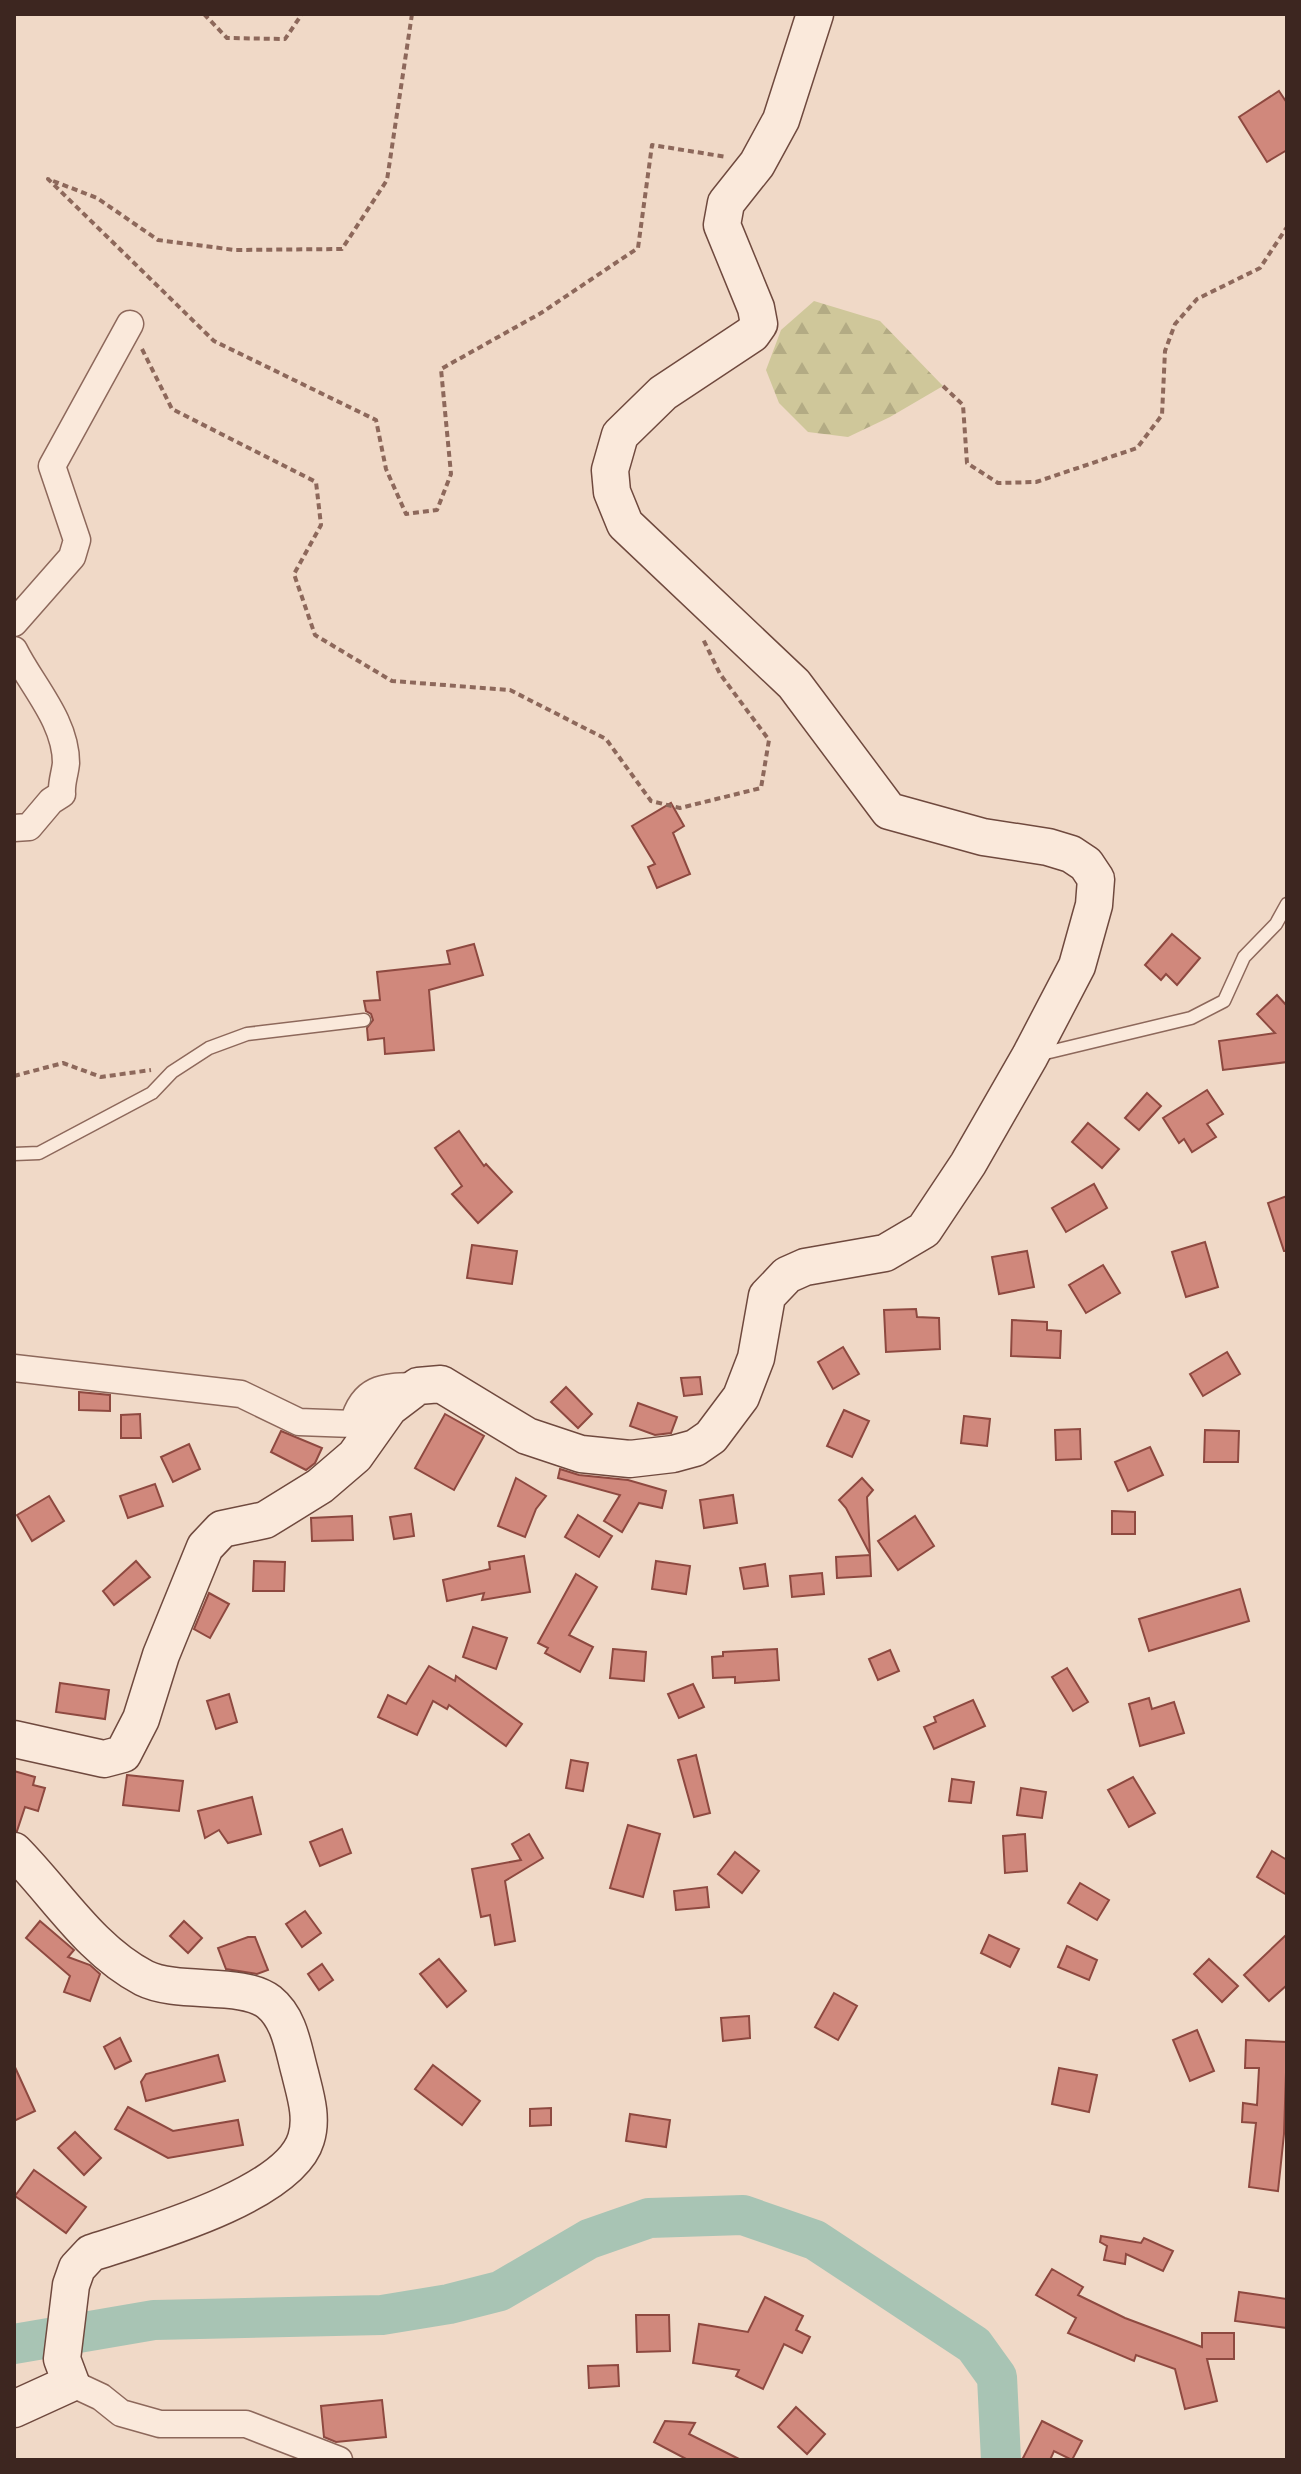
<svg xmlns="http://www.w3.org/2000/svg" width="1301" height="2474" font-family="'Roboto Serif',serif">
  <style>
    .forest { fill: url(#forest-firs) }
    .lines { fill: none; stroke-linecap: round; stroke-linejoin: round }
    .river { stroke: #a8c4b4; stroke-width: 40 }
    .building { fill: #d0887c; stroke: #8e4940; stroke-width: 2 }
    .lane-casing { stroke: #8d685b; stroke-width: 15 }
    .street-casing { stroke: #8d685b; stroke-width: 29 }
    .secondary-casing { stroke: #6f493e; stroke-width: 39 }
    .path { stroke: #8d685b; stroke-width: 4; stroke-dasharray: 6 4; stroke-linecap: butt }
    .lane { stroke: #fae9db; stroke-width: 12 }
    .street { stroke: #fae9db; stroke-width: 26 }
    .secondary { stroke: #fae9db; stroke-width: 36 }
  </style>
  <defs>
    <pattern id="forest-firs" width="22" height="20" patternUnits="userSpaceOnUse" patternTransform="scale(2)"><rect width="22" height="20" fill="#cfc79a"/><path d="M5 1l3.5 6h-7zM16 11l3.5 6h-7z" fill="#b3ab84"/></pattern>
  </defs>
  <rect width="100%" height="100%" fill="#f0d9c7"/>
  <path class="forest" d="M814,301L880,321L943,386L890,417L848,437L808,432L779,403L766,370L781,330Z"/>
  <g class="lines">
    <path class="river" d="M14,2344L154,2320L382,2315L449,2304L500,2291L589,2239L649,2218L743,2215L815,2240L974,2345L997,2377L1001,2460"/>
  </g>
  <g class="building">
    <path d="M1279,91L1287,103V150L1267,162L1239,117Z"/>
    <path d="M671,803L684,826L673,833L690,874L657,888L648,867L655,864L632,826Z"/>
    <path d="M1172,934L1200,958L1177,985L1166,974L1161,980L1145,965Z"/>
    <path d="M474,944L483,975L429,990L434,1050L385,1054L384,1038L368,1040L367,1028L373,1020L371,1014L366,1011L364,1001L380,1000L377,972L450,964L447,951Z"/>
    <path d="M1277,995L1287,1006V1062L1223,1070L1219,1041L1275,1033L1257,1014Z"/>
    <path d="M1207,1090L1223,1114L1207,1124L1216,1137L1192,1152L1184,1139L1179,1143L1163,1118Z"/>
    <path d="M1147,1093L1161,1106L1139,1130L1125,1118Z"/>
    <path d="M1088,1123L1119,1149L1102,1168L1072,1142Z"/>
    <path d="M459,1131L484,1166L486,1164L512,1192L478,1223L452,1194L462,1186L435,1148Z"/>
    <path d="M1094,1184L1107,1208L1066,1232L1052,1208Z"/>
    <path d="M1287,1196V1251H1284L1268,1203Z"/>
    <path d="M1205,1242L1218,1287L1186,1297L1172,1252Z"/>
    <path d="M472,1245L517,1251L512,1284L467,1278Z"/>
    <path d="M1027,1251L1034,1287L999,1294L992,1257Z"/>
    <path d="M1103,1265L1120,1293L1086,1313L1069,1285Z"/>
    <path d="M916,1309L917,1317L939,1318L940,1349L886,1352L884,1310Z"/>
    <path d="M1012,1320L1047,1322V1330L1061,1331L1060,1358L1011,1356Z"/>
    <path d="M843,1347L859,1374L833,1389L818,1362Z"/>
    <path d="M1227,1352L1240,1374L1203,1396L1190,1374Z"/>
    <path d="M700,1377L702,1394L684,1396L681,1378Z"/>
    <path d="M566,1387L592,1414L578,1428L551,1402Z"/>
    <path d="M79,1392L110,1395V1411L79,1410Z"/>
    <path d="M638,1403L677,1417L671,1433L655,1435L630,1426Z"/>
    <path d="M844,1410L869,1421L852,1457L827,1446Z"/>
    <path d="M140,1414L141,1438H121V1415Z"/>
    <path d="M445,1414L484,1436L454,1490L415,1468Z"/>
    <path d="M964,1416L990,1419L987,1446L961,1443Z"/>
    <path d="M1080,1429L1081,1459L1056,1460L1055,1430Z"/>
    <path d="M1205,1430L1239,1431L1238,1462H1204Z"/>
    <path d="M281,1431L322,1448L315,1463L306,1470L271,1452Z"/>
    <path d="M189,1444L200,1469L173,1482L161,1457Z"/>
    <path d="M1150,1447L1163,1475L1128,1491L1115,1462Z"/>
    <path d="M560,1469L579,1475L628,1480L666,1491L662,1508L639,1503L622,1532L604,1521L620,1495L558,1478Z"/>
    <path d="M516,1478L546,1496L536,1509L525,1537L498,1526Z"/>
    <path d="M862,1478L873,1490L867,1497L870,1554L846,1508L839,1500Z"/>
    <path d="M155,1484L163,1506L128,1518L120,1496Z"/>
    <path d="M733,1495L737,1523L704,1528L700,1500Z"/>
    <path d="M49,1496L64,1521L32,1541L17,1515Z"/>
    <path d="M1112,1511L1135,1512V1534H1112Z"/>
    <path d="M411,1514L414,1536L394,1539L390,1517Z"/>
    <path d="M578,1515L612,1536L599,1557L565,1537Z"/>
    <path d="M352,1516L353,1540L312,1541L311,1518Z"/>
    <path d="M915,1516L934,1546L898,1570L878,1541Z"/>
    <path d="M870,1555L871,1576L837,1578L836,1557Z"/>
    <path d="M524,1556L530,1592L482,1600L484,1593L447,1601L443,1580L490,1569L489,1562Z"/>
    <path d="M136,1561L150,1577L114,1605L103,1591Z"/>
    <path d="M254,1561L285,1562L284,1591H253Z"/>
    <path d="M656,1561L690,1566L686,1594L652,1589Z"/>
    <path d="M765,1564L768,1586L744,1589L740,1568Z"/>
    <path d="M822,1573L824,1594L792,1597L790,1576Z"/>
    <path d="M576,1574L597,1587L569,1635L593,1647L580,1672L545,1653L548,1648L538,1643Z"/>
    <path d="M1240,1589L1249,1621L1149,1651L1139,1619Z"/>
    <path d="M209,1593L229,1604L210,1638L194,1629Z"/>
    <path d="M473,1627L507,1638L496,1669L463,1657Z"/>
    <path d="M613,1649L646,1652L644,1681L610,1678Z"/>
    <path d="M777,1649L779,1680L735,1683V1677L713,1678L712,1657L723,1656V1652Z"/>
    <path d="M890,1650L899,1671L878,1680L869,1659Z"/>
    <path d="M429,1666L455,1681L456,1676L522,1724L506,1746L449,1705L447,1709L433,1701L417,1735L378,1717L388,1695L406,1704Z"/>
    <path d="M1067,1668L1088,1702L1073,1711L1052,1677Z"/>
    <path d="M60,1683L109,1690L105,1719L56,1712Z"/>
    <path d="M693,1684L704,1707L679,1718L668,1694Z"/>
    <path d="M229,1694L237,1722L216,1729L207,1701Z"/>
    <path d="M1149,1698L1152,1709L1174,1702L1184,1733L1140,1746L1129,1704Z"/>
    <path d="M973,1700L985,1726L934,1749L924,1727L936,1722L934,1717Z"/>
    <path d="M696,1755L710,1813L694,1817L678,1760Z"/>
    <path d="M571,1760L588,1763L583,1791L566,1788Z"/>
    <path d="M14,1771L35,1777L33,1785L45,1788L38,1811L25,1807L17,1831H14Z"/>
    <path d="M127,1775L183,1781L179,1811L123,1805Z"/>
    <path d="M1133,1777L1155,1813L1129,1827L1108,1790Z"/>
    <path d="M952,1779L974,1782L971,1803L949,1801Z"/>
    <path d="M1021,1788L1046,1792L1042,1818L1017,1815Z"/>
    <path d="M252,1797L261,1834L228,1843L219,1830L205,1838L198,1811Z"/>
    <path d="M628,1825L660,1834L643,1897L610,1888Z"/>
    <path d="M342,1829L351,1853L320,1866L310,1842Z"/>
    <path d="M529,1834L543,1858L505,1881L515,1941L495,1945L490,1915L481,1917L472,1869L521,1860L512,1844Z"/>
    <path d="M1025,1834L1027,1871L1005,1873L1003,1836Z"/>
    <path d="M1272,1851L1287,1860V1895L1257,1877Z"/>
    <path d="M735,1852L759,1871L742,1893L718,1874Z"/>
    <path d="M1080,1883L1109,1900L1097,1920L1068,1903Z"/>
    <path d="M707,1887L709,1907L676,1910L674,1891Z"/>
    <path d="M305,1911L321,1933L302,1947L286,1924Z"/>
    <path d="M40,1921L74,1950L68,1957L90,1965L100,1974L90,2001L64,1992L70,1976L26,1938Z"/>
    <path d="M184,1921L202,1938L188,1953L170,1936Z"/>
    <path d="M1287,1934V1985L1269,2001L1244,1975Z"/>
    <path d="M989,1935L1019,1949L1010,1967L981,1953Z"/>
    <path d="M248,1937H255L268,1970L257,1974L226,1969L218,1948Z"/>
    <path d="M1067,1946L1097,1960L1089,1980L1058,1967Z"/>
    <path d="M439,1959L466,1991L447,2007L420,1974Z"/>
    <path d="M1209,1959L1238,1986L1222,2002L1194,1974Z"/>
    <path d="M322,1964L333,1980L319,1990L308,1974Z"/>
    <path d="M834,1993L857,2006L838,2040L815,2027Z"/>
    <path d="M749,2016L750,2038L723,2041L721,2018Z"/>
    <path d="M1197,2030L1214,2071L1190,2081L1173,2040Z"/>
    <path d="M120,2038L131,2061L115,2069L104,2047Z"/>
    <path d="M1246,2040L1287,2042L1284,2134L1278,2191L1249,2187L1256,2123L1242,2122L1243,2103L1257,2105L1259,2068H1245Z"/>
    <path d="M218,2055L225,2081L146,2101L141,2082L146,2074Z"/>
    <path d="M14,2065L35,2111L14,2121Z"/>
    <path d="M433,2065L480,2101L462,2125L415,2089Z"/>
    <path d="M1059,2068L1097,2075L1089,2112L1052,2104Z"/>
    <path d="M128,2107L173,2131L238,2120L243,2145L168,2158L115,2129Z"/>
    <path d="M551,2108V2125L530,2126V2109Z"/>
    <path d="M630,2114L670,2120L666,2147L626,2141Z"/>
    <path d="M75,2132L101,2158L84,2175L58,2148Z"/>
    <path d="M34,2170L86,2207L66,2233L15,2196Z"/>
    <path d="M1101,2236L1141,2243L1144,2238L1173,2251L1163,2271L1126,2254L1125,2264L1104,2260L1107,2246L1100,2242Z"/>
    <path d="M1052,2269L1083,2287L1078,2295L1125,2318L1202,2347V2333H1234V2359H1207L1217,2401L1185,2409L1175,2369L1136,2355L1134,2361L1068,2333L1076,2318L1036,2295Z"/>
    <path d="M1239,2292L1287,2299V2328L1235,2321Z"/>
    <path d="M765,2297L803,2316L796,2330L810,2337L802,2353L784,2344L763,2389L736,2376L739,2370L693,2363L699,2324L748,2332Z"/>
    <path d="M636,2315H669L670,2351L637,2352Z"/>
    <path d="M618,2365L619,2386L589,2388L588,2366Z"/>
    <path d="M382,2400L386,2437L336,2442L324,2437L321,2406Z"/>
    <path d="M796,2407L825,2434L807,2454L778,2427Z"/>
    <path d="M665,2421L695,2423L689,2434L741,2460H688L654,2442Z"/>
    <path d="M1042,2421L1082,2441L1072,2460L1054,2451L1050,2460H1022Z"/>
  </g>
  <g class="lines">
    <defs>
      <g id="lane">
        <path d="M1037,1055L1191,1018L1224,1001L1244,957L1276,924L1287,904"/>
        <path d="M14,1154L39,1153L152,1093L172,1072L209,1048L247,1034L364,1020"/>
      </g>
      <g id="street">
        <path d="M14,623L72,557L77,540L52,466L130,324"/>
        <path d="M14,650C32,686 66,721 66,763C65,774 61,783 62,794L51,801L29,827L14,828"/>
        <path d="M14,1368L241,1394L299,1422L353,1424C363,1386 384,1387 418,1386"/>
        <path d="M71,2383L101,2397L121,2413L160,2424H246L339,2460"/>
      </g>
      <g id="secondary">
        <path d="M14,1739L104,1759L123,1754L141,1719L161,1655L205,1547L222,1529L265,1520L320,1486L355,1456L389,1408L418,1386L441,1384L527,1436L581,1454L630,1459L673,1454L695,1448L711,1437L741,1397L756,1358L767,1296L787,1275L805,1267L885,1253L924,1230L968,1164L1030,1056L1077,966L1094,905L1096,879L1086,864L1071,854L1048,847L983,837L889,811L794,684L625,524L612,492L610,470L620,435L663,393L752,334L759,324L756,308L722,225L726,203L757,164L781,120L815,14"/>
        <path d="M14,1851C56,1893 90,1950 144,1978C178,1995 242,1981 269,2002C290,2019 293,2048 300,2073C305,2094 313,2117 306,2139C289,2196 143,2236 91,2253L77,2268L71,2285L62,2359L71,2383L14,2409"/>
      </g>
    </defs>
    <use href="#lane" class="lane-casing"/>
    <use href="#street" class="street-casing"/>
    <use href="#secondary" class="secondary-casing"/>
    <g class="path">
      <path d="M204,14L227,38L285,39L302,14"/>
      <path d="M412,14L387,180L342,249L235,250L158,240L97,198L48,179L214,341L376,420L386,469L406,514L437,510L451,474L441,369L541,313L638,248L652,145L727,157"/>
      <path d="M142,349L172,409L316,482L321,525L294,574L315,635L392,681L510,690L606,739L651,801L680,808L761,788L769,740L720,674L703,639"/>
      <path d="M943,386L963,405L967,463L998,483L1036,482L1137,448L1162,415L1165,351L1175,324L1197,299L1260,268L1287,227"/>
      <path d="M14,1076L63,1063L101,1077L151,1070"/>
    </g>
    <use href="#lane" class="lane"/>
    <use href="#street" class="street"/>
    <use href="#secondary" class="secondary"/>
  </g>
  <rect width="1301" height="2474" fill="none" stroke="#3d2620" stroke-width="32"/>
</svg>
